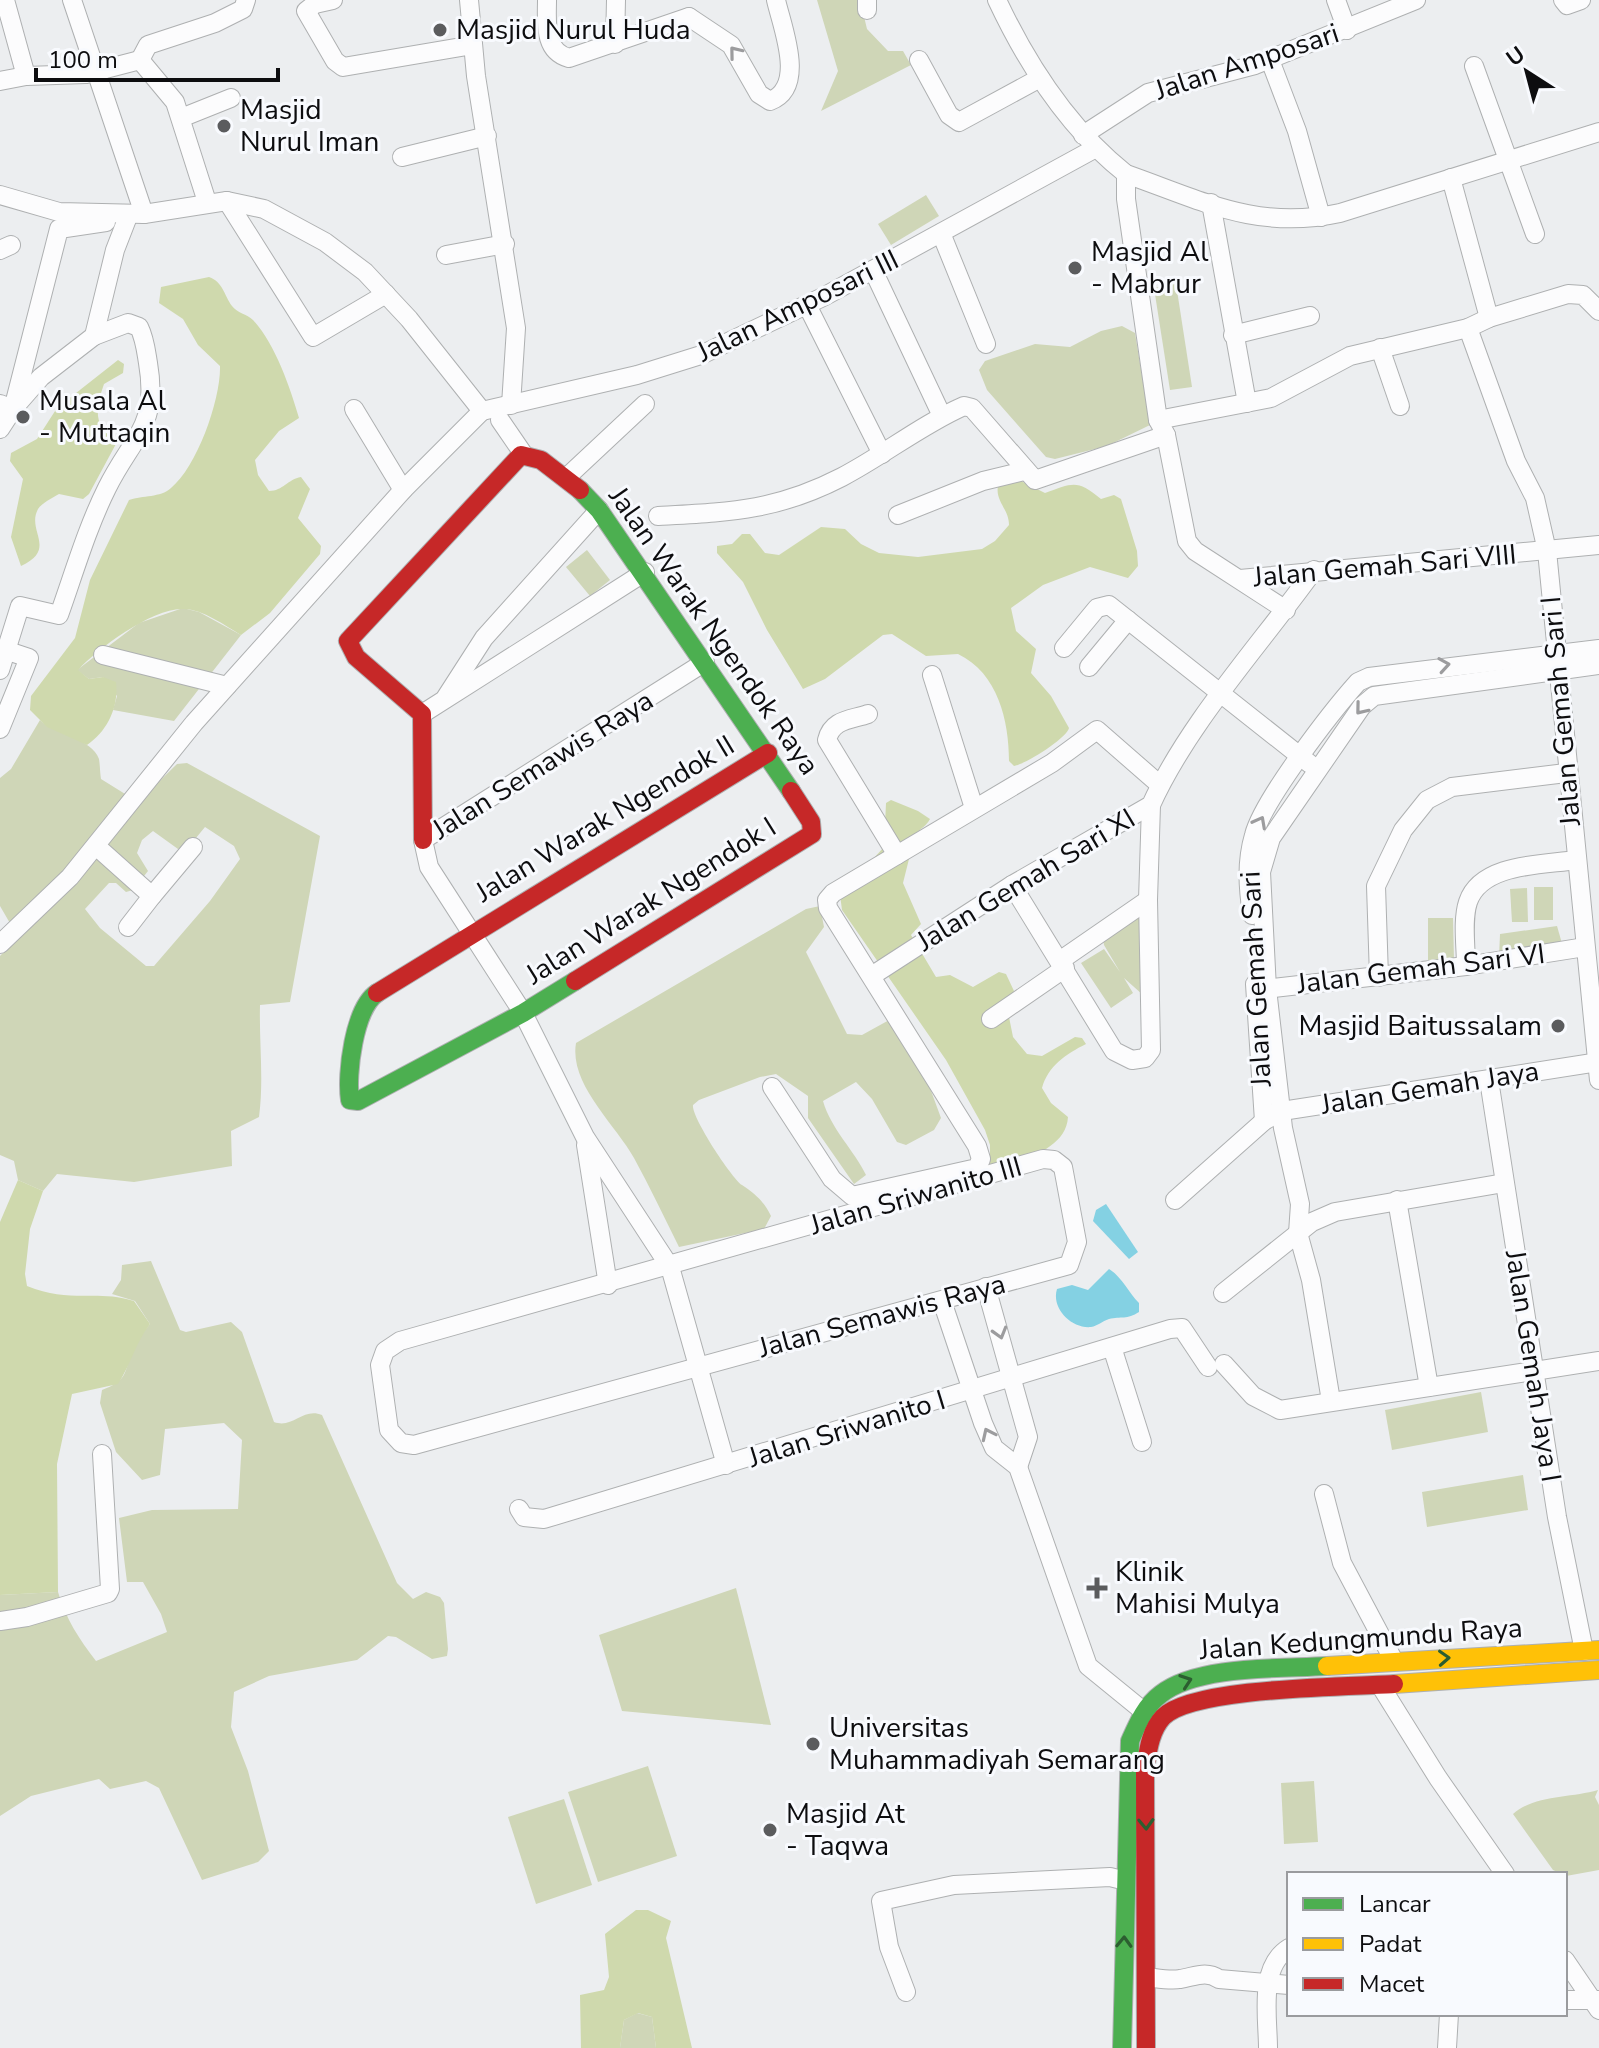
<svg xmlns="http://www.w3.org/2000/svg" width="1599" height="2048" font-family="'Nunito Sans',sans-serif">
  <style>
    .green { fill: #cfd6b7; fill-rule: evenodd }
    .forest { fill: #cfd9ad }
    .water { fill: #84d1e3 }
    .lines { fill: none; stroke-linecap: round; stroke-linejoin: round }
    .street-casing { stroke: #aeb0b1; stroke-width: 20 }
    .fast-casing { stroke: #aeb0b1; stroke-width: 20 }
    .slow-casing { stroke: #aeb0b1; stroke-width: 20 }
    .jam-casing { stroke: #aeb0b1; stroke-width: 20 }
    .street { stroke: #fcfcfd; stroke-width: 18 }
    .fast { stroke: #4caf50; stroke-width: 18 }
    .slow { stroke: #ffc107; stroke-width: 18 }
    .jam { stroke: #c62828; stroke-width: 18 }
    .oneway { stroke: #9c9c9e }
    .oneway2 { stroke: #2c5e30 }
    .poi-dot { fill: #5b5c5e; stroke: #f8fafe; stroke-width: 3 }
    .labels { text-anchor: middle; dominant-baseline: central; stroke-width: 6; stroke-linejoin: round; paint-order: stroke }
    .poi-label { font-size: 28px; fill: #0d0d0f; stroke: #f8fafe; text-anchor: start }
    .street-label { font-size: 28px; fill: #0d0d0f; stroke: #f8fafe }
  </style>
  <rect width="100%" height="100%" fill="#eceef0"/>
  <g class="green">
    <path d="M817,0H860L867,29L888,51H903L911,65L821,111L838,71Z"/>
    <path d="M926,195L939,216L891,245L878,224Z"/>
    <path d="M1176,284L1192,387L1170,390L1154,288Z"/>
    <path d="M1122,326L1135,333L1150,425L1107,446L1055,459L1046,457L987,390L979,370L985,361L1035,344L1070,347L1101,331Z"/>
    <path d="M587,550L610,580L590,596L566,567Z"/>
    <path d="M183,608L199,612L241,635L174,721L113,710L117,696L103,677L89,679L77,670L139,623Z"/>
    <path d="M40,720C55,735 92,738 99,759C100,765 100,773 101,779L138,802L177,764L187,763L320,836L290,1002L260,1005C259,1043 264,1080 259,1117L231,1131L232,1166L134,1182L57,1174L43,1191L18,1180L14,1161L0,1155V956L18,937L0,906V778L11,769ZM205,827L234,846L240,859L210,901L154,966H146L100,928L85,909L109,883H116L126,892L133,890L148,871L137,853L142,840L153,831L178,849L191,844Z"/>
    <rect x="1534" y="887" width="19" height="33"/>
    <path d="M1527,888L1528,922H1512L1510,889Z"/>
    <path d="M820,906L824,927L806,952L847,1034L862,1035L891,1019L923,1069L941,1118L934,1130L906,1145L897,1142L872,1099L856,1082L823,1101C831,1129 854,1150 866,1175L854,1184L808,1118V1096L776,1074L760,1077L699,1100L693,1105C691,1116 730,1176 742,1185C755,1194 763,1200 771,1216L764,1229L679,1247C664,1217 650,1187 634,1158C615,1124 569,1084 576,1043L806,909Z"/>
    <path d="M1144,907L1143,995L1124,978L1133,993L1111,1008L1081,963L1104,949L1120,972L1104,945L1103,938Z"/>
    <path d="M1428,918H1453L1454,960L1428,961Z"/>
    <path d="M1557,926L1563,947L1499,957L1500,934Z"/>
    <path d="M151,1261L180,1330L186,1332L231,1322L242,1332L274,1422C293,1429 303,1407 322,1415L397,1583L413,1599L426,1592L440,1597L444,1603L448,1649L447,1656L432,1659L396,1637L388,1636L357,1660L269,1676L234,1692L231,1727L248,1771L269,1851L258,1862L202,1880L159,1788L146,1781L110,1789L99,1779L31,1796L0,1816V1595L58,1592C66,1619 79,1639 96,1661L167,1632L161,1614L143,1582H127L119,1518L152,1510L238,1509L242,1440L224,1423L165,1429L160,1475L142,1480L116,1452L100,1403L102,1390C126,1381 125,1374 131,1352C134,1342 144,1332 150,1324L135,1301L112,1294L121,1280L122,1265Z"/>
    <path d="M1481,1392L1488,1432L1392,1450L1385,1410Z"/>
    <path d="M1523,1475L1528,1510L1427,1527L1422,1492Z"/>
    <path d="M736,1588L771,1725L622,1711L599,1635Z"/>
    <path d="M648,1766L677,1856L598,1882L568,1792Z"/>
    <path d="M1314,1781L1318,1842L1284,1844L1281,1783Z"/>
    <path d="M1598,1790L1595,1797L1599,1805V1870L1566,1876L1553,1870L1513,1814C1534,1795 1571,1798 1598,1790Z"/>
    <path d="M564,1799L592,1885L536,1904L508,1817Z"/>
    <path d="M637,2013L652,2017L656,2048H620L624,2020Z"/>
  </g>
  <g class="forest">
    <path d="M209,277C223,282 224,295 232,306C237,313 247,314 253,320C275,344 290,387 299,418L279,431L255,460L258,475L269,491C283,491 288,479 301,477L310,489L298,518L321,546L320,554L270,613L241,635C226,626 202,609 184,609C154,607 98,648 78,670L89,679L103,677L116,682C119,706 108,731 87,745L47,727L30,710L31,696L75,638L90,580L129,500C143,495 160,498 171,488C197,467 221,399 220,366L198,345L183,319L159,303L161,287Z"/>
    <path d="M118,360L124,364L123,373L104,384C95,410 93,426 117,442L89,494L83,499L59,494C52,498 42,503 38,509C26,531 58,549 21,566L11,537L23,479L10,461L11,453L37,439L57,408Z"/>
    <path d="M1021,481L1045,493C1073,483 1077,479 1101,499L1114,495L1121,499L1137,551L1138,566L1128,578L1090,567L1043,585L1011,608L1016,631L1036,649L1031,673L1051,696L1069,728C1067,738 1026,764 1014,766L1009,761C1009,721 998,673 958,654L926,656L892,634L883,635L825,679L803,689L767,630L743,582L717,553V546L732,544L742,534H750L765,553L779,555L821,527L845,529L861,544L879,553L918,557L982,549L995,541L1009,525C1009,509 995,501 998,486Z"/>
    <path d="M891,800L918,811L930,819C922,834 897,837 909,859L903,883L921,924L911,935L936,977L950,975L973,987L999,972L1006,974L1014,991L1008,1012L1013,1037L1027,1054L1042,1056L1075,1037L1082,1038L1086,1044C1066,1054 1048,1066 1042,1088L1051,1103L1068,1117C1066,1150 1022,1159 997,1170L990,1169V1145L985,1130L946,1060L842,910L840,895L884,847L886,803Z"/>
    <path d="M18,1180L43,1191L30,1229L25,1274L27,1286C71,1304 96,1289 134,1301L150,1324C135,1344 131,1364 118,1384L72,1394L57,1464L58,1592L0,1595V1222Z"/>
    <path d="M636,1910H648L671,1921L666,1938L692,2048H656L652,2017L638,2013L624,2020L620,2048H581L580,1995L604,1990L609,1977L605,1934Z"/>
  </g>
  <g class="water">
    <path d="M1106,1204L1138,1252L1129,1259L1093,1221L1096,1210Z"/>
    <path d="M1109,1269C1122,1277 1128,1292 1139,1303V1312C1127,1320 1121,1316 1109,1319C1102,1321 1098,1326 1091,1327C1071,1329 1051,1308 1057,1289L1072,1285L1088,1290Z"/>
  </g>
  <g class="lines">
    <defs>
      <g id="street">
        <path d="M5,0L26,76"/>
        <path d="M72,0L144,214"/>
        <path d="M333,0L315,4L306,11L335,61L343,67L473,45"/>
        <path d="M469,0L476,76L516,328L511,405"/>
        <path d="M547,0C547,22 543,51 569,58L689,17"/>
        <path d="M867,0V10"/>
        <path d="M997,0C1028,66 1069,129 1126,174V199L1158,420L1166,435L1187,541L1195,551L1286,610"/>
        <path d="M1336,0L1347,30"/>
        <path d="M1563,0L1567,5L1581,0"/>
        <path d="M689,17L731,45L759,94L770,101C807,87 782,27 776,0"/>
        <path d="M615,44L616,0"/>
        <path d="M140,60L175,102L207,202"/>
        <path d="M140,60L148,45L215,23L243,9L246,0"/>
        <path d="M919,60L949,115L959,122L1040,78"/>
        <path d="M1270,60L1297,131L1321,217"/>
        <path d="M1474,66L1535,234"/>
        <path d="M0,81L26,76L86,74L140,60"/>
        <path d="M181,118L231,98"/>
        <path d="M1083,135L1148,93L1255,65L1416,0"/>
        <path d="M402,157L487,136"/>
        <path d="M1126,174C1203,201 1257,231 1340,213L1599,132"/>
        <path d="M1451,178L1489,318"/>
        <path d="M0,195L59,212L144,214L227,201L264,209L325,242L365,272L409,319L482,411"/>
        <path d="M227,201L313,337L386,294"/>
        <path d="M1211,203L1247,403"/>
        <path d="M941,233L986,344"/>
        <path d="M0,250L11,245"/>
        <path d="M446,255L505,244"/>
        <path d="M873,270L942,416"/>
        <path d="M807,305L882,454"/>
        <path d="M1468,328L1516,461L1535,498L1547,551L1599,1080"/>
        <path d="M1233,335L1310,316"/>
        <path d="M1380,348L1400,406"/>
        <path d="M0,404L13,409L41,377L94,336L115,250L129,214"/>
        <path d="M354,409L403,490"/>
        <path d="M482,411L637,375L701,355L825,296L1094,149"/>
        <path d="M500,420L524,455"/>
        <path d="M1158,420L1271,398L1350,356L1468,328L1489,318L1568,294L1583,295L1599,311"/>
        <path d="M0,429L13,409L59,229L106,222"/>
        <path d="M567,477L645,404"/>
        <path d="M898,515L983,481L1024,471"/>
        <path d="M658,516C730,512 776,511 842,477C884,455 921,425 964,406L972,408L1035,480L1166,435"/>
        <path d="M1240,579L1599,545"/>
        <path d="M1064,648L1097,608L1109,605L1310,764"/>
        <path d="M103,655L227,686"/>
        <path d="M705,662L423,840L429,867L523,1013L585,1137L670,1267L726,1465"/>
        <path d="M1089,667L1128,620"/>
        <path d="M0,670L20,606L59,615C74,573 87,528 107,488C132,437 159,427 148,363C146,351 145,339 139,327L128,323L94,336"/>
        <path d="M932,675L974,808"/>
        <path d="M446,697L484,638L599,510"/>
        <path d="M422,714L645,572"/>
        <path d="M868,714C851,720 832,719 827,740L897,855"/>
        <path d="M0,729L29,658L8,651"/>
        <path d="M96,846L152,896L128,927"/>
        <path d="M1012,885L1114,1051L1132,1060L1145,1058L1151,1050L1148,900L1151,805"/>
        <path d="M152,896L193,847"/>
        <path d="M1252,915C1248,888 1246,862 1254,835C1263,800 1332,711 1358,682L1369,677L1599,649"/>
        <path d="M0,944L70,877L194,723L403,490L482,411"/>
        <path d="M1061,960L1148,900"/>
        <path d="M1466,966C1466,947 1462,920 1468,902C1481,863 1543,865 1576,860"/>
        <path d="M873,975L1012,885L1151,805C1188,723 1261,644 1314,570"/>
        <path d="M1379,977L1376,886L1403,830L1427,800L1452,787L1566,773"/>
        <path d="M1255,984L1264,1121"/>
        <path d="M1256,990L1466,966L1585,947"/>
        <path d="M991,1019L1065,968"/>
        <path d="M1489,1080L1557,1517L1584,1651"/>
        <path d="M772,1087L832,1179L852,1196L977,1168L981,1159L977,1146L828,908L827,900L833,893L1052,763L1097,730L1160,785"/>
        <path d="M586,1145L608,1285"/>
        <path d="M1043,1159L1054,1160L1063,1167L1077,1242L1069,1265L414,1445L401,1443L389,1430L380,1365L385,1351L400,1341Z"/>
        <path d="M1175,1200L1264,1121L1282,1111L1599,1062"/>
        <path d="M1397,1200L1429,1387"/>
        <path d="M986,1287L1028,1437L1018,1467"/>
        <path d="M1223,1293L1312,1222L1335,1212L1504,1183"/>
        <path d="M942,1301L983,1423L994,1448L1018,1467L1088,1666L1142,1710"/>
        <path d="M1112,1347L1142,1442"/>
        <path d="M1224,1364L1253,1396L1280,1410L1599,1361"/>
        <path d="M1331,1401L1311,1280L1298,1233L1300,1204L1283,1128L1267,989L1261,872L1271,838L1362,706L1374,696L1599,665"/>
        <path d="M1324,1494L1342,1563L1394,1661"/>
        <path d="M519,1509L524,1517L544,1519L1170,1329L1182,1328L1208,1367"/>
        <path d="M0,1621L27,1617L108,1593L110,1589L102,1454"/>
        <path d="M1380,1685L1438,1778L1505,1874"/>
        <path d="M1565,1960L1599,2010"/>
        <path d="M1146,1977C1156,1978 1170,1981 1180,1979C1194,1977 1206,1970 1219,1979L1289,1985"/>
        <path d="M906,1992L889,1947L881,1901L954,1885L1110,1877L1126,1881"/>
        <path d="M1565,2000H1599"/>
        <path d="M1268,2048C1268,2017 1258,1967 1289,1948"/>
        <path d="M1447,2048L1449,2014"/>
      </g>
      <g id="fast">
        <path d="M580,490L599,510L791,791"/>
        <path d="M377,993C354,1008 346,1075 350,1100L358,1101L523,1013L575,981"/>
        <path d="M1122,2048L1130,1741C1138,1723 1145,1706 1161,1694C1198,1665 1281,1669 1327,1666"/>
      </g>
      <g id="slow">
        <path d="M1327,1666L1599,1650"/>
        <path d="M1394,1684L1599,1670"/>
      </g>
      <g id="jam">
        <path d="M423,840L422,714L356,657L348,641L521,455L541,460L580,490"/>
        <path d="M575,981L812,834L811,822L791,791"/>
        <path d="M377,993L768,753"/>
        <path d="M1146,2048L1145,1769C1148,1751 1150,1731 1163,1717C1193,1687 1347,1687 1394,1684"/>
      </g>
    </defs>
    <use href="#street" class="street-casing"/>
    <use href="#fast" class="fast-casing"/>
    <use href="#slow" class="slow-casing"/>
    <use href="#jam" class="jam-casing"/>
    <use href="#street" class="street"/>
    <use href="#fast" class="fast"/>
    <use href="#slow" class="slow"/>
    <use href="#jam" class="jam"/>
  </g>
  <defs><path id="oneway-chevron" d="M-2-3.5L2.5 0L-2 3.5" fill="none" stroke-width="1.6" stroke-linecap="round" stroke-linejoin="round" transform="scale(2)"/></defs>
  <g class="oneway">
    <use href="#oneway-chevron" transform="translate(735 52) rotate(-129)"/>
    <use href="#oneway-chevron" transform="translate(1444 665) rotate(-9)"/>
    <use href="#oneway-chevron" transform="translate(1361 709) rotate(129)"/>
    <use href="#oneway-chevron" transform="translate(1260 822) rotate(-62)"/>
    <use href="#oneway-chevron" transform="translate(1000 1333) rotate(74)"/>
    <use href="#oneway-chevron" transform="translate(988 1434) rotate(-115)"/>
  </g>
  <g class="oneway2">
    <use href="#oneway-chevron" transform="translate(1444 1658) rotate(-3)"/>
    <use href="#oneway-chevron" transform="translate(1186 1681) rotate(-19)"/>
    <use href="#oneway-chevron" transform="translate(1146 1824) rotate(88)"/>
    <use href="#oneway-chevron" transform="translate(1124 1942) rotate(-88)"/>
  </g>
  <g class="poi-dot">
    <circle cx="440" cy="30" r="8"/>
    <circle cx="224" cy="126" r="8"/>
    <circle cx="1075" cy="268" r="8"/>
    <circle cx="23" cy="417" r="8"/>
    <circle cx="1558" cy="1026" r="8"/>
    <path d="M1093 1576h8v8h8v8h-8v8h-8v-8h-8v-8h8z"/>
    <circle cx="813" cy="1744" r="8"/>
    <circle cx="770" cy="1830" r="8"/>
  </g>
  <g class="labels">
    <g class="poi-label">
      <text x="456" y="30">Masjid Nurul Huda</text>
      <text x="240" y="110">Masjid<tspan x="240" dy="32">Nurul Iman</tspan></text>
      <text x="1091" y="252">Masjid Al<tspan x="1091" dy="32">- Mabrur</tspan></text>
      <text x="39" y="401">Musala Al<tspan x="39" dy="32">- Muttaqin</tspan></text>
      <text x="1542" y="1026" text-anchor="end">Masjid Baitussalam</text>
      <text x="1115" y="1572">Klinik<tspan x="1115" dy="32">Mahisi Mulya</tspan></text>
      <text x="829" y="1728">Universitas<tspan x="829" dy="32">Muhammadiyah Semarang</tspan></text>
      <text x="786" y="1814">Masjid At<tspan x="786" dy="32">- Taqwa</tspan></text>
    </g>
    <g class="street-label">
      <text transform="translate(1247 62) rotate(-18)">Jalan Amposari</text>
      <text transform="translate(798 306) rotate(-26)">Jalan Amposari III</text>
      <text transform="translate(1385 566) rotate(-5)">Jalan Gemah Sari VIII</text>
      <text transform="translate(714 631) rotate(55)">Jalan Warak Ngendok Raya</text>
      <text transform="translate(1561 711) rotate(-95)">Jalan Gemah Sari I</text>
      <text transform="translate(543 765) rotate(-32)">Jalan Semawis Raya</text>
      <text transform="translate(605 819) rotate(-31)">Jalan Warak Ngendok II</text>
      <text transform="translate(1026 880) rotate(-31)">Jalan Gemah Sari XI</text>
      <text transform="translate(651 901) rotate(-32)">Jalan Warak Ngendok I</text>
      <text transform="translate(1421 969) rotate(-7)">Jalan Gemah Sari VI</text>
      <text transform="translate(1256 979) rotate(-93)">Jalan Gemah Sari</text>
      <text transform="translate(1430 1088) rotate(-9)">Jalan Gemah Jaya</text>
      <text transform="translate(916 1196) rotate(-16)">Jalan Sriwanito III</text>
      <text transform="translate(882 1316) rotate(-15)">Jalan Semawis Raya</text>
      <text transform="translate(1533 1366) rotate(81)">Jalan Gemah Jaya I</text>
      <text transform="translate(847 1429) rotate(-17)">Jalan Sriwanito I</text>
      <text transform="translate(1361 1639) rotate(-4)">Jalan Kedungmundu Raya</text>
    </g>
  </g>
  <rect x="1287" y="1872" width="280" height="144" fill="#f8fafe" stroke="#9a9b9e" stroke-width="2"/>
  <rect x="1303" y="1898" width="40" height="12" fill="#4caf50" stroke="#9a9b9e" stroke-width="2"/>
  <text x="1359" y="1912" font-size="24" fill="#0d0d0f">Lancar</text>
  <rect x="1303" y="1938" width="40" height="12" fill="#ffc107" stroke="#9a9b9e" stroke-width="2"/>
  <text x="1359" y="1952" font-size="24" fill="#0d0d0f">Padat</text>
  <rect x="1303" y="1978" width="40" height="12" fill="#c62828" stroke="#9a9b9e" stroke-width="2"/>
  <text x="1359" y="1992" font-size="24" fill="#0d0d0f">Macet</text>
  <g transform="translate(1527 72) rotate(324)" stroke="#f8fafe" stroke-width="6" paint-order="stroke">
  <path d="M0-6L14 30L0 20L-14 30Z" fill="#0d0d0f"/>
  <text y="-12" font-size="22" font-weight="bold" text-anchor="middle" fill="#0d0d0f">U</text>
  </g>
  <path d="M36 68v12h242v-12" fill="none" stroke="#0d0d0f" stroke-width="4"/>
  <text x="48" y="68" font-size="24" fill="#0d0d0f" stroke="#f8fafe" stroke-width="6" paint-order="stroke">100 m</text>
</svg>
